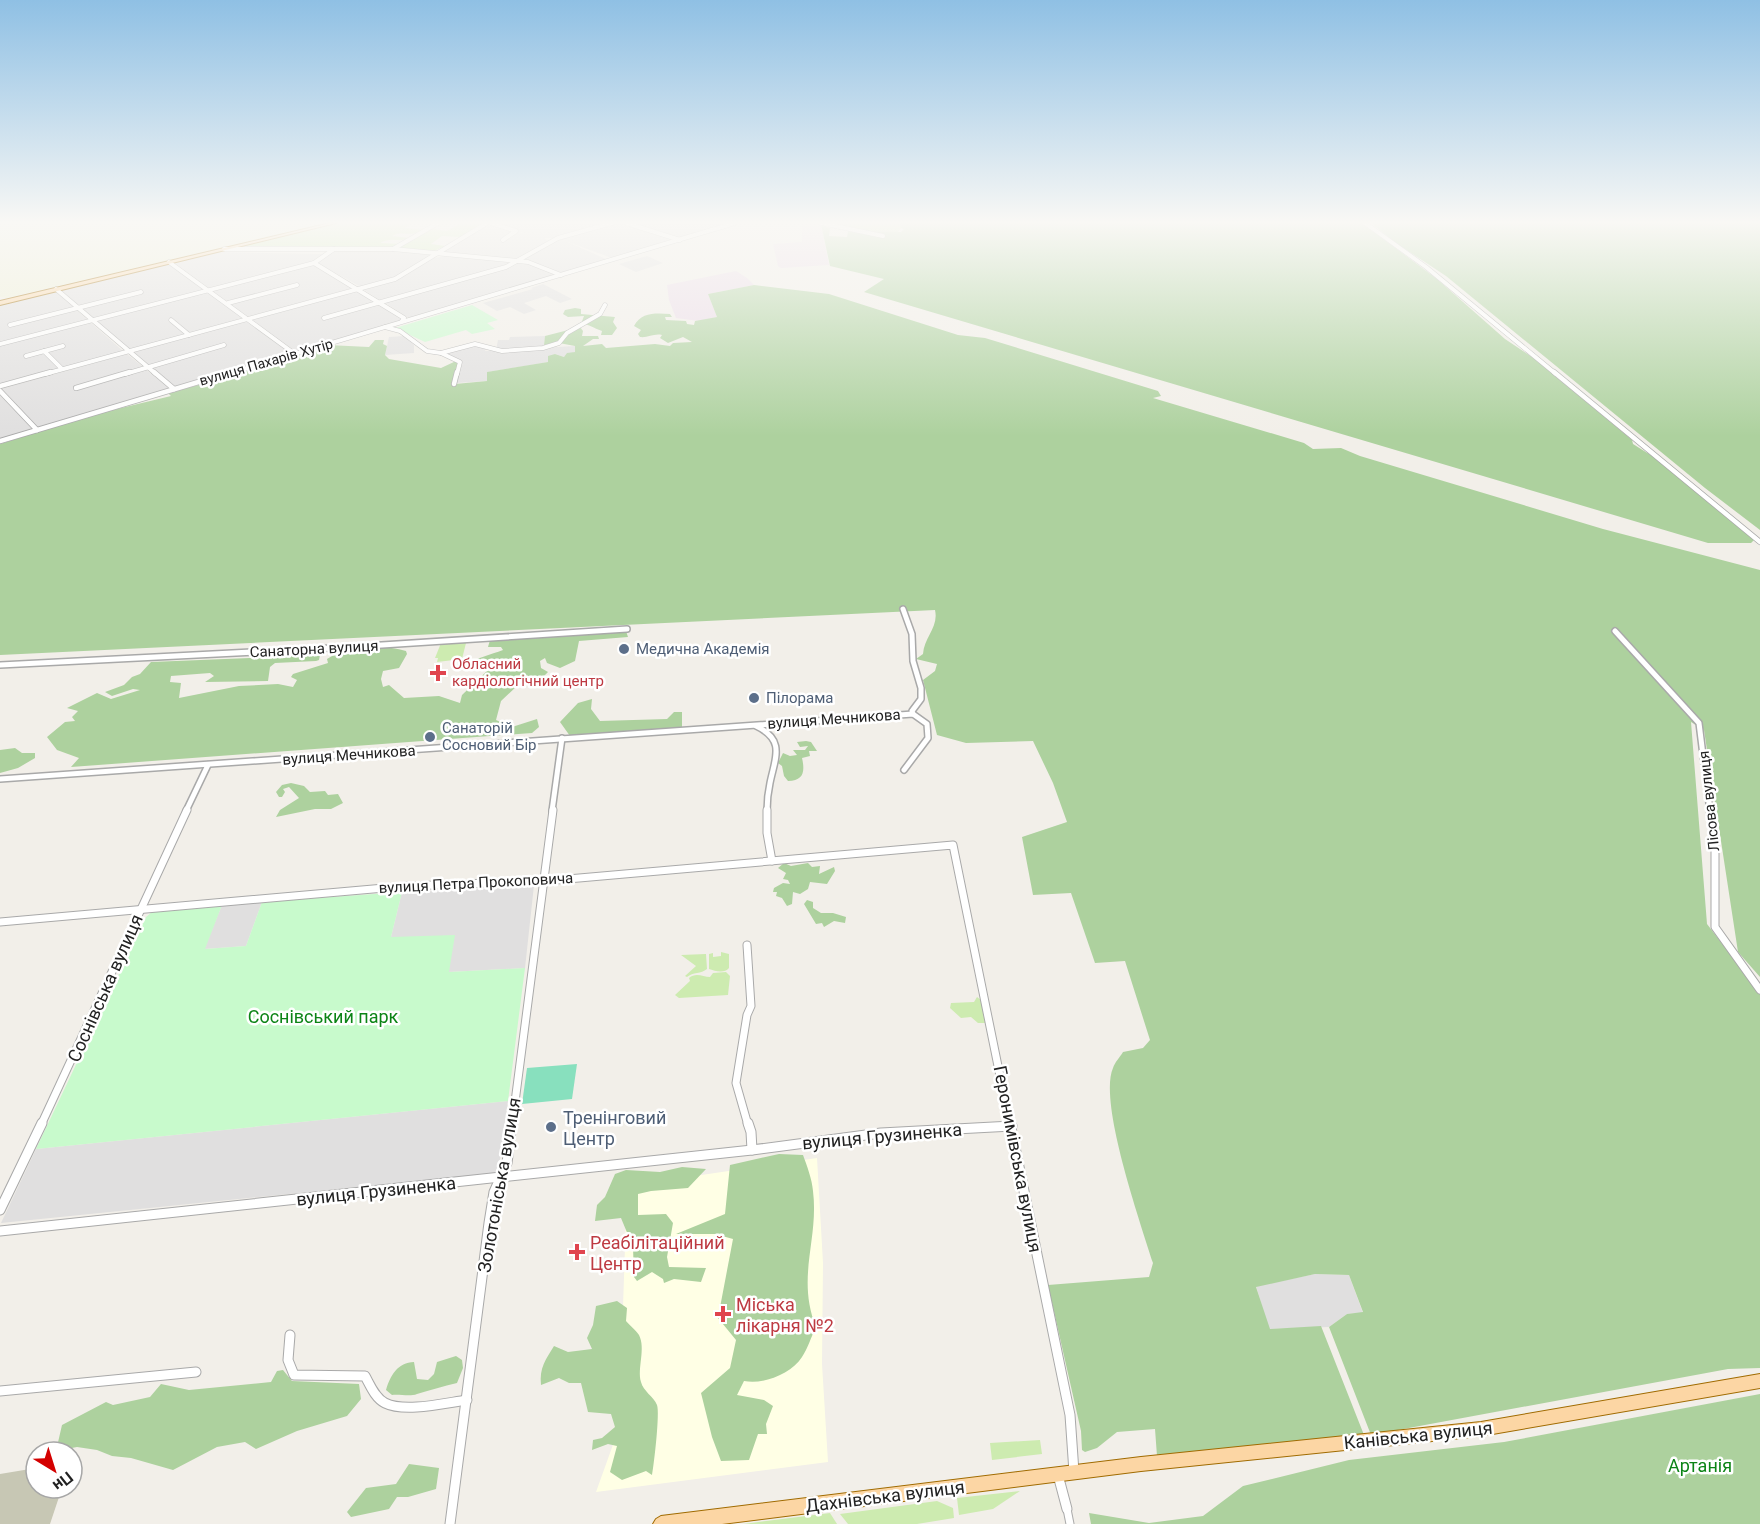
<svg xmlns="http://www.w3.org/2000/svg" width="1760" height="1524" font-family="Roboto,sans-serif">
  <style>
    .residential { fill: #e0dfdf }
    .industrial { fill: #ebdbe8 }
    .education { fill: #ffffe5 }
    .construction { fill: #c7c7b4 }
    .farmland { fill: #eef0d5 }
    .grass { fill: #cdebb0 }
    .forest { fill: #add19e }
    .park { fill: #c8facc }
    .pitch { fill: #88e0be }
    .lines { fill: none; stroke-linecap: round; stroke-linejoin: round }
    .pedestrian-casing { stroke: #a9a9a9; stroke-width: 9 }
    .minor-far4-casing { stroke: #a9a9a9; stroke-width: 5 }
    .minor-far3-casing { stroke: #a9a9a9; stroke-width: 6 }
    .minor-far2-casing { stroke: #a9a9a9; stroke-width: 8 }
    .minor-far1-casing { stroke: #a9a9a9; stroke-width: 9 }
    .minor-casing { stroke: #a9a9a9; stroke-width: 11 }
    .primary-casing { stroke: #a06b00; stroke-width: 2 }
    .pedestrian { stroke: #fff; stroke-width: 7 }
    .minor-far4 { stroke: #fff; stroke-width: 4 }
    .minor-far3 { stroke: #fff; stroke-width: 4.5 }
    .minor-far2 { stroke: #fff; stroke-width: 5 }
    .minor-far1 { stroke: #fff; stroke-width: 7 }
    .minor { stroke: #fff; stroke-width: 9 }
    .primary { fill: #fcd6a4; fill-rule: evenodd }
    .service-dot { fill: #5c6f8a; stroke: #fff; stroke-width: 2 }
    .health-dot { fill: #e0444e; stroke: #fff; stroke-width: 2 }
    .labels { text-anchor: middle; dominant-baseline: central; stroke-width: 5; stroke-linejoin: round; paint-order: stroke }
    .far-street-label { font-size: 14px; fill: #222; stroke: #fff }
    .street-label { font-size: 15px; fill: #222; stroke: #fff }
    .service-label { font-size: 15px; fill: #4e5e75; stroke: #fff; text-anchor: start }
    .health-label { font-size: 15px; fill: #be3a42; stroke: #fff; text-anchor: start }
    .near-street-label { font-size: 18px; fill: #222; stroke: #fff }
    .near-park-label { font-size: 18px; fill: #0c8416; stroke: #fff }
    .near-service-label { font-size: 18px; fill: #4e5e75; stroke: #fff; text-anchor: start }
    .near-health-label { font-size: 18px; fill: #be3a42; stroke: #fff; text-anchor: start }
  </style>
  <rect width="100%" height="100%" fill="#f2efe9"/>
  <g class="residential">
    <path d="M495,223H610L587,230L614,223L633,225L628,223H734L681,238L673,236L676,239L612,258L557,238H544L549,241L518,260L441,252L487,224L530,235Z"/>
    <path d="M561,239L608,260L412,318L407,317L384,302L494,271Z"/>
    <path d="M392,250L432,254L395,277L361,287L316,262L333,251Z"/>
    <path d="M219,252L323,254H324L314,264L353,288L248,317L175,263Z"/>
    <path d="M449,255L512,263L381,301L363,289L392,280L430,259Z"/>
    <path d="M647,256L663,263L636,272L619,264Z"/>
    <path d="M169,264L244,318L128,350L60,290Z"/>
    <path d="M543,284L572,299L560,303L546,296L524,303L536,310L524,314L510,307L497,311L483,303L533,289L531,288Z"/>
    <path d="M358,291L402,320L297,352L250,319Z"/>
    <path d="M50,292H56L123,351L0,385V304Z"/>
    <path d="M246,320L292,352L174,387L132,351Z"/>
    <path d="M404,336L414,345V353L385,355L389,337Z"/>
    <path d="M545,336L544,347L496,350L498,340H509L510,337Z"/>
    <path d="M474,345L486,349L485,351L575,346V352L564,357L555,354L549,362L488,372L487,381L457,383L462,362L446,353Z"/>
    <path d="M127,354L170,389L38,428L1,389Z"/>
    <path d="M0,395L33,429L0,440Z"/>
    <path d="M534,885L525,968L448,972L391,937L402,892Z"/>
    <path d="M262,902L246,946L204,949L222,905Z"/>
    <path d="M508,1101L498,1173L1,1223L36,1149Z"/>
    <path d="M1315,1274L1349,1275L1363,1313L1347,1314L1329,1327L1269,1329L1256,1286Z"/>
  </g>
  <g class="industrial">
    <path d="M802,223L821,224L829,265L781,268L778,266L773,244L802,242Z"/>
    <path d="M736,271L747,278L754,285L708,294L717,317L699,321L676,318L669,300L667,285Z"/>
  </g>
  <path class="education" d="M817,1158L823,1263L822,1364L828,1462L596,1492L619,1428L627,1186Z"/>
  <path class="construction" d="M36,1468V1488H62L50,1524H0V1474Z"/>
  <path class="farmland" d="M0,223H328L6,298L0,297Z"/>
  <g class="grass">
    <path d="M337,223H413L405,228L423,230C410,238 403,230 392,236L409,238C399,243 391,236 380,243L400,244L395,247L239,246Z"/>
    <path d="M461,223H486L460,237L442,236L431,244L445,246L432,252L398,248L432,229L447,231Z"/>
    <path d="M827,223H900L901,228L898,232L863,231Z"/>
    <path d="M464,641L466,643L462,659L437,662L438,658H435L441,643Z"/>
    <path d="M721,952L729,954V968C724,974 715,971 709,969V954L713,953V957L721,956Z"/>
    <path d="M706,954L707,969C701,974 693,972 687,977L685,976L696,966L681,955Z"/>
    <path d="M726,972L730,976L728,995L679,998L675,995L690,981L689,978C696,972 703,977 710,977L713,973Z"/>
    <path d="M977,997L981,1000L985,1023H978L971,1017L961,1018L950,1008L951,1003L974,1002Z"/>
    <path d="M1040,1440L1042,1454L992,1460L990,1443Z"/>
    <path d="M1020,1491L993,1509L959,1515L957,1498Z"/>
    <path d="M937,1501L953,1508L954,1518L917,1524H848L840,1514Z"/>
    <path d="M830,1513L837,1524H743Z"/>
  </g>
  <g class="forest">
    <path d="M810,223H827L826,227L830,228L829,236L847,237L848,231L901,232L904,229L901,228L900,223H1362L1437,279L1505,339L1535,359L1632,440L1633,444L1660,461L1754,540L1751,543H1708L864,292L884,279L830,266L821,224Z"/>
    <path d="M1371,223H1760V530L1705,488L1446,276L1396,243Z"/>
    <path d="M754,285L829,294L958,335L985,338L1158,391L1161,396L1153,398L1304,443L1313,449L1341,448L1360,456L1603,529L1760,570V977L1738,952L1704,730L1691,722L1707,924L1760,993V1368L1728,1369L1371,1435L1329,1327L1347,1314L1363,1312L1349,1275L1315,1274L1256,1287L1270,1329L1321,1326L1364,1435L1157,1456L1155,1429L1117,1432L1097,1448L1085,1452L1082,1450L1081,1431L1048,1285L1149,1277L1153,1263C1141,1224 1098,1102 1113,1068C1115,1062 1120,1057 1123,1052L1143,1048L1150,1040L1125,961L1095,963L1071,893L1033,895L1022,837L1067,822L1053,783L1033,741L966,743L937,735L923,680L935,671L937,664L916,659L923,654C924,637 939,627 935,610L0,655V444L92,415L171,396L168,393L229,377L231,374L262,368V365L328,345L369,347L375,340H384L383,344L387,346L385,355L389,359L441,368L456,361L460,362L455,384L487,381V372L548,362V356L555,354L564,357L567,353L575,352V346L559,343L544,345L545,336L580,327L583,331L582,336H598L599,339H593L583,346L602,344L606,348L655,344L670,346L673,343L692,342L683,337L668,343L660,338L662,335C654,333 648,338 640,337L638,334L641,330L634,326C641,312 656,313 670,314L672,317H665L666,320L686,321L687,324L694,325L695,321L717,317L708,294Z"/>
    <path d="M575,308L581,309V314L615,317L613,322L617,328L612,335H601L602,331C593,328 590,324 581,324L584,316L568,317L563,314L565,310Z"/>
    <path d="M626,631L628,637L579,641L575,661L560,668L547,663L545,658L540,661L541,668L548,672L537,683L517,686L501,701L496,720L512,727L537,719L539,727L532,733L71,767L79,758L57,750L47,737L65,722L75,721L72,717L78,711L67,708L97,693L111,699L140,690L133,689L112,696L105,692L124,685L132,677L140,674L151,662L320,655L319,660L316,661L275,663L270,667L268,681L205,682L214,676L210,673L171,676L170,682L181,683L179,698L239,686L278,684L293,687L297,680L291,677L293,674L328,663L327,659C348,646 382,644 406,651L407,654L399,668L383,671L381,679L383,687L389,685L404,698L439,696L460,703L462,695L487,671L478,667H466C475,657 491,655 503,650L501,647H488L490,640Z"/>
    <path d="M592,699L591,709L600,721L667,719L674,712H682V729L570,736L560,722L578,703Z"/>
    <path d="M806,741L811,742L817,751H809L810,756L802,758C805,771 804,781 788,781L784,776L782,766L778,763L783,753L790,756L797,755L793,750H805L808,746L800,747L797,742Z"/>
    <path d="M15,748L22,753H35V758L18,768L0,773V750Z"/>
    <path d="M291,783L304,786L310,792L325,791L328,795L338,794L343,803L331,809H315L276,817L280,810L299,798L289,787L283,789L285,792L282,797H279L276,792L282,785Z"/>
    <path d="M784,863L791,866L808,863L812,867L820,866L819,874L834,867L835,871L827,884L810,882L808,889L800,894L793,892L792,904L787,906L782,898L776,896L777,892H773L774,888L783,883L790,884L788,880L783,879L786,873L778,868Z"/>
    <path d="M807,900L813,902V908L821,913H833L846,917L845,923L834,921L824,927L822,923L816,924L804,904Z"/>
    <path d="M779,1154L803,1155C807,1166 812,1179 813,1191C819,1240 796,1277 816,1327C811,1337 808,1348 802,1357C791,1374 763,1385 744,1381L737,1395L764,1400L773,1406L766,1424L767,1434H758L749,1460L721,1461L712,1437L701,1393L730,1368L736,1340L718,1318L733,1239L715,1234H676L725,1214L730,1165Z"/>
    <path d="M682,1167L706,1169L688,1188L651,1191L638,1194V1215L666,1214L673,1223L667,1257L669,1267L706,1268L701,1282L674,1279L664,1283L663,1279L652,1272L637,1281L634,1277L633,1247L621,1218L595,1221L597,1205L605,1197L615,1174L626,1170L660,1172Z"/>
    <path d="M617,1301L627,1308L626,1321C630,1326 636,1330 639,1335C646,1349 637,1368 641,1382C643,1391 654,1397 657,1405C660,1413 654,1464 652,1475L646,1471L622,1480L610,1472L617,1446L608,1444L592,1450L593,1440L602,1438L615,1427L611,1414L588,1412L581,1383H569L559,1378L541,1385C539,1368 546,1359 554,1346L568,1352L592,1349L587,1338L593,1325L596,1306Z"/>
    <path d="M456,1356L462,1360L463,1368L457,1383C443,1386 431,1390 417,1394C410,1397 400,1394 392,1395L386,1390C390,1376 398,1362 414,1362L417,1379L428,1380L434,1374L437,1362Z"/>
    <path d="M283,1370L292,1381L359,1384L361,1399L347,1416L297,1431L256,1449L245,1442L217,1447L173,1470L131,1458L112,1456L97,1450L77,1447L56,1451L62,1425L106,1402L113,1405L150,1397L161,1384L189,1390L271,1382L277,1371Z"/>
    <path d="M1760,1394V1524H1091L1089,1513L1149,1523L1203,1516L1243,1486L1349,1460L1504,1442Z"/>
    <path d="M409,1464L439,1468L436,1489L408,1497H397L389,1509L351,1517L347,1512L366,1488L396,1484Z"/>
  </g>
  <g class="park">
    <path d="M472,305L498,320L487,323L495,329L472,334L466,330L425,342L395,328Z"/>
    <path d="M402,892L391,937L455,935L449,972L525,968L508,1101L36,1149L146,917L152,912L222,905L205,949L246,946L262,902Z"/>
  </g>
  <path class="pitch" d="M577,1064L572,1099L522,1104L527,1068Z"/>
  <g class="lines">
    <defs>
      <path id="pedestrian" d="M1067,1509L1070,1524"/>
      <g id="minor-far4">
        <path d="M491,223L516,231L503,240"/>
        <path d="M626,223L680,240"/>
        <path d="M821,223L883,236"/>
        <path d="M1365,223L1426,267L1556,374"/>
        <path d="M224,249H393L528,262L561,275"/>
        <path d="M334,249L314,263L404,318L402,321"/>
        <path d="M393,249L438,223"/>
        <path d="M169,262L295,354"/>
        <path d="M56,289L156,374"/>
        <path d="M228,303L297,285"/>
        <path d="M324,318L506,267L558,238L612,223"/>
        <path d="M171,320L189,335"/>
        <path d="M10,325L141,292"/>
        <path d="M385,327L400,331L427,351L441,353L475,344L502,351L543,348L559,343L567,333L600,314L605,305"/>
        <path d="M0,344L314,263"/>
        <path d="M44,351L62,369"/>
        <path d="M441,353L460,362L457,374"/>
        <path d="M26,356L63,346"/>
        <path d="M45,374L395,279L487,223"/>
        <path d="M125,374L224,345"/>
        <path d="M227,374L735,223"/>
      </g>
      <g id="minor-far3">
        <path d="M154,372L174,389"/>
        <path d="M1554,372L1760,542"/>
        <path d="M454,384L457,372"/>
        <path d="M0,386L51,372"/>
        <path d="M76,388L130,372"/>
        <path d="M0,391L37,430"/>
        <path d="M0,441L232,372"/>
      </g>
      <g id="minor-far2">
        <path d="M903,609L912,634L913,661L921,688V699L912,711L913,714"/>
        <path d="M1615,631L1699,723L1710,811"/>
        <path d="M0,665L351,647L627,629"/>
        <path d="M756,726C786,740 775,758 770,783C768,792 767,802 767,811"/>
        <path d="M0,779L913,714L927,724L928,738L904,770"/>
        <path d="M186,811L208,765"/>
        <path d="M552,811L562,738"/>
      </g>
      <g id="minor-far1">
        <path d="M767,810V833L772,861"/>
        <path d="M1710,810L1715,848V927L1760,990"/>
        <path d="M0,922L407,886L545,881L953,845L1010,1125"/>
        <path d="M747,945L751,1006L747,1015L736,1083L748,1125"/>
        <path d="M41,1125L187,810"/>
        <path d="M512,1125L553,810"/>
      </g>
      <g id="minor">
        <path d="M748,1123L751,1132L752,1150"/>
        <path d="M1010,1123L1070,1415L1074,1472"/>
        <path d="M0,1210L42,1123"/>
        <path d="M0,1231L752,1150L881,1133L1012,1126"/>
        <path d="M290,1335L288,1360L294,1375L365,1376C370,1385 375,1398 385,1403C405,1413 445,1403 467,1400"/>
        <path d="M0,1391L196,1372"/>
        <path d="M1058,1475L1067,1509"/>
        <path d="M450,1524L489,1223L494,1192L507,1163L512,1123"/>
      </g>
      <g id="primary">
        <path d="M330,223H336L0,305V301Z"/>
        <path d="M1760,1374V1388L1481,1436L1141,1471L722,1524H653L656,1519L661,1516L1141,1457L1481,1422Z"/>
      </g>
    </defs>
    <use href="#pedestrian" class="pedestrian-casing"/>
    <use href="#minor-far4" class="minor-far4-casing"/>
    <use href="#minor-far3" class="minor-far3-casing"/>
    <use href="#minor-far2" class="minor-far2-casing"/>
    <use href="#minor-far1" class="minor-far1-casing"/>
    <use href="#minor" class="minor-casing"/>
    <use href="#primary" class="primary-casing"/>
    <use href="#pedestrian" class="pedestrian"/>
    <use href="#minor-far4" class="minor-far4"/>
    <use href="#minor-far3" class="minor-far3"/>
    <use href="#minor-far2" class="minor-far2"/>
    <use href="#minor-far1" class="minor-far1"/>
    <use href="#minor" class="minor"/>
    <use href="#primary" class="primary"/>
  </g>
  <linearGradient id="sky" x2="0" y2="1"><stop stop-color="#8fc0e4"/><stop offset="0.51" stop-color="#f9f8f5"/><stop offset="1" stop-color="#f9f8f5" stop-opacity="0"/></linearGradient>
  <rect width="1760" height="436" fill="url(#sky)"/>
  <g class="service-dot">
    <circle cx="624" cy="649" r="6"/>
    <circle cx="754" cy="698" r="6"/>
    <circle cx="430" cy="737" r="6"/>
    <circle cx="551" cy="1127" r="6"/>
  </g>
  <g class="health-dot">
    <path d="M435 664h6v6h6v6h-6v6h-6v-6h-6v-6h6z"/>
    <path d="M574 1243h6v6h6v6h-6v6h-6v-6h-6v-6h6z"/>
    <path d="M720 1305h6v6h6v6h-6v6h-6v-6h-6v-6h6z"/>
  </g>
  <g class="labels">
    <g class="far-street-label">
      <text transform="translate(266 362) rotate(-16)">вулиця Пахарів Хутір</text>
    </g>
    <g class="street-label">
      <text transform="translate(314 649) rotate(-3)">Санаторна вулиця</text>
      <text transform="translate(834 719) rotate(-4)">вулиця Мечникова</text>
      <text transform="translate(349 755) rotate(-4)">вулиця Мечникова</text>
      <text transform="translate(1709 801) rotate(-96)">Лісова вулиця</text>
      <text transform="translate(476 883) rotate(-3)">вулиця Петра Прокоповича</text>
    </g>
    <g class="service-label">
      <text x="636" y="649">Медична Академія</text>
      <text x="766" y="698">Пілорама</text>
      <text x="442" y="728">Санаторій<tspan x="442" dy="17">Сосновий Бір</tspan></text>
    </g>
    <g class="health-label">
      <text x="452" y="664">Обласний<tspan x="452" dy="17">кардіологічний центр</tspan></text>
    </g>
    <g class="near-street-label">
      <text transform="translate(105 988) rotate(-66)">Соснівська вулиця</text>
      <text transform="translate(882 1136) rotate(-5)">вулиця Грузиненка</text>
      <text transform="translate(1018 1159) rotate(79)">Геронимівська вулиця</text>
      <text transform="translate(499 1185) rotate(-80)">Золотоніська вулиця</text>
      <text transform="translate(376 1191) rotate(-6)">вулиця Грузиненка</text>
      <text transform="translate(1418 1435) rotate(-6)">Канівська вулиця</text>
      <text transform="translate(885 1496) rotate(-7)">Дахнівська вулиця</text>
    </g>
    <g class="near-park-label">
      <text x="323" y="1016">Соснівський парк</text>
      <text x="1700" y="1465">Артанія</text>
    </g>
    <g class="near-service-label">
      <text x="563" y="1117">Тренінговий<tspan x="563" dy="21">Центр</tspan></text>
    </g>
    <g class="near-health-label">
      <text x="590" y="1242">Реабілітаційний<tspan x="590" dy="21">Центр</tspan></text>
      <text x="736" y="1304">Міська<tspan x="736" dy="21">лікарня №2</tspan></text>
    </g>
  </g>
  <g transform="translate(54 1470) rotate(142)"><circle r="28" fill="#ffffff" stroke="#a7a7a7" stroke-width="1.5"/>
  <path d="M0-4.5L10 22L0 15L-10 22Z" fill="#d40000"/>
  <text y="-9" font-size="16" font-weight="bold" text-anchor="middle" fill="#222222">Пн</text>
  </g>
</svg>
